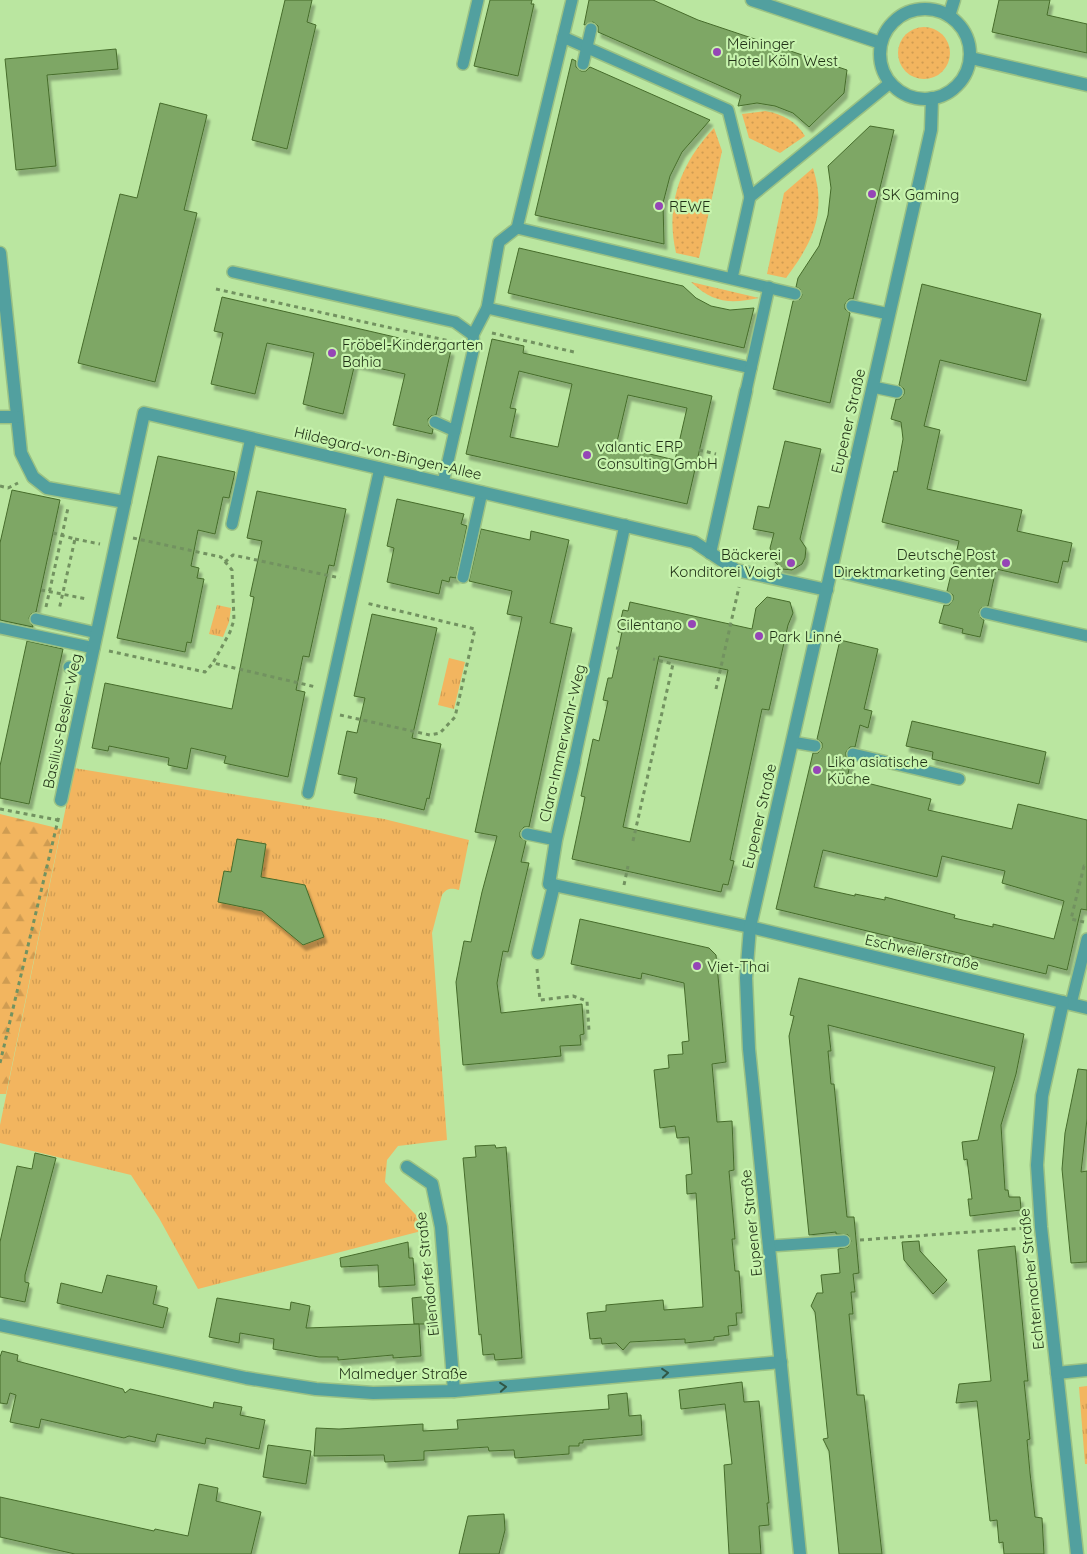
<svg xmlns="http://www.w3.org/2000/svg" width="1087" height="1554" font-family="Quicksand,sans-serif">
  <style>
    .grass { fill: url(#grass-dots) }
    .forest { fill: url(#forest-firs) }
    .park { fill: url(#park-tufts) }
    .building { fill: #7ea765; stroke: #466c2b; fill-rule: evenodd; filter: url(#shadow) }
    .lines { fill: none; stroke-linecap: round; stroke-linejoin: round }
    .service-casing { stroke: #9bc284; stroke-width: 14 }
    .minor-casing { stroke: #9bc284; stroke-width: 15 }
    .tertiary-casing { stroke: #9bc284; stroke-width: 15 }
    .path { stroke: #729260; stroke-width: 3; stroke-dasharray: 4 4; stroke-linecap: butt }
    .service { stroke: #52a09f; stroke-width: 11 }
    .minor { stroke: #52a09f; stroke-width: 12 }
    .tertiary { stroke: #52a09f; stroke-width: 12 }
    .oneway { stroke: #315745 }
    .poi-dot { fill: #9546b6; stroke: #c7f3ad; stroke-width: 2 }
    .labels { text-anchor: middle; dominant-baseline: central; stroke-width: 4.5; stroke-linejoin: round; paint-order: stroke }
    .poi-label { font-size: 15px; fill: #1f3015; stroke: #c7f3ad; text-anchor: start }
    .street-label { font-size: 15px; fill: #1f3015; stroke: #c7f3ad }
  </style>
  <defs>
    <pattern id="grass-dots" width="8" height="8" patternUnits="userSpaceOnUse" patternTransform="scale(1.25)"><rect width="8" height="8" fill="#f2b55f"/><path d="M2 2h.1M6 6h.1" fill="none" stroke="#cf9c52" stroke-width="1.8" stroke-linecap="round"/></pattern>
    <pattern id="forest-firs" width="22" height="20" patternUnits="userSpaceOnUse" patternTransform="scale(1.25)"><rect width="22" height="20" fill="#f2b55f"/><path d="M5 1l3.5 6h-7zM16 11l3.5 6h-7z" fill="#cf9c52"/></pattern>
    <pattern id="park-tufts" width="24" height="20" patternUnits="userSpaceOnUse" patternTransform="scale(1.25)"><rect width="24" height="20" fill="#f2b55f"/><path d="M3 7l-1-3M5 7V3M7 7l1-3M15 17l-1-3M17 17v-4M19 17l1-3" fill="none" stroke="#cf9c52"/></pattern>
    <filter id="shadow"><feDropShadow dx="3" dy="5.5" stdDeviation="1" flood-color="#0004"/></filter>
  </defs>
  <rect width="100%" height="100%" fill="#bae6a0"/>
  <g class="grass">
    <circle cx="924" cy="53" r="26"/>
    <path d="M765,111C782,114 796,121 805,136L780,153L749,138L742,114Z"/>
    <path d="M714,128L722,151L699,258L676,253C665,205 680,164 714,128Z"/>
    <path d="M813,168C827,213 813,242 786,278L767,274L784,193Z"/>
    <path d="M691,282L759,298C730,304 713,303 691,282Z"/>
  </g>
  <path class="forest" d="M0,814L61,829L6,1094H0Z"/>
  <g class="park">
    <path d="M217,605L231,608L229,622L223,637L209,634Z"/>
    <path d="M449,658L465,662L454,709L438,705Z"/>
    <path d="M74,768L384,819L469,840L459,890C451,888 447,888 442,895L432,933L447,1140L398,1146L387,1160L385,1182L429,1229L198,1289L159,1218L131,1175L0,1143V1125Z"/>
    <path d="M1087,1386V1464H1085L1079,1387Z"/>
  </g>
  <g class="building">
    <path d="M285,0H312L307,22L316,25L287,149L252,140Z"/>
    <path d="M490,0H532L531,4H534L518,76L474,66Z"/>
    <path d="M589,0H653L698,20L847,70L844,93L809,127L793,113L775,106L757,103L738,106L741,95L598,32V26L593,22L584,25Z"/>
    <path d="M999,0H1050L1047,15L1087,24V53L992,32Z"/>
    <path d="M116,49L118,69L47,75L56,166L16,170L5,59Z"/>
    <path d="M572,59L576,61V67L581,71H586L590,67L710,120L682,152L670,176L663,203L664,244L535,215Z"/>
    <path d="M160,103L207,115L184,210L197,213L155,382L78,363L120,194L137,198Z"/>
    <path d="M870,126L894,130L853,299H849L845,304V309L850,313L830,403L773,389L793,301L800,299L802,295L800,289L796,287L798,278L819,246L828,215L831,188L828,166Z"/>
    <path d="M519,248L683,286L696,298L711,306L730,310L754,308L744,348L508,293Z"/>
    <path d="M922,284L1041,314L1026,381L940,360L924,426L940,430L927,489L1022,510L1017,531L1072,543L1068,562L1063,561L1058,583L996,569L988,606L981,608L979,612L981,618L984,620L980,637L962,633L963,629L939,623L944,605H949L953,600V595L947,591L959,541L882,522L894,471L897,472L903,439L901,422L891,419L896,399H900L904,394V389L899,385Z"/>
    <path d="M222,297L451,350L436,415L431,416L428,419L429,426L433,429L432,434L393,425L405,374L355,363L343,414L322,409L303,404L314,353L267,343L255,394L211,384L223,333L214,331Z"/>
    <path d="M492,339L524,346L523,353L712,396L687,504L466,454ZM519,371L572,384L558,447L510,437L516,409L510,408ZM628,395L687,408L675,460L616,446Z"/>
    <path d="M785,441L821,449L800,539L806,548L805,558L802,564L792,570L782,569L773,560L770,548L774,533L753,529L758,506L769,508Z"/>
    <path d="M158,456L235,472L229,498L223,497L215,534L198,530L191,566L199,568L197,578L204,579L191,643L187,642L185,652L117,638Z"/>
    <path d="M12,490L60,500L36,612L31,614L29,618L33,627L0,620V543Z"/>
    <path d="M257,491L346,509L334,566L329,565L309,657L303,656L296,690L305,692L288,777L224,763L226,756L191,748L187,769L168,765L169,758L109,746L108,751L92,748L105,683L232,709L254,597L250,596L262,541L247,538Z"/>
    <path d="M397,499L464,514L461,524L467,526L456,578L450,577L449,582L442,580L439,594L387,582L394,548L387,546Z"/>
    <path d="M481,529L530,540L531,531L569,540L550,623L572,628L529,827H524L520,832V837L526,841L521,862L529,863L508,952L503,951L497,983L501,1013L582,1004L584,1034L580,1035L581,1045L560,1046L561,1056L463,1065L456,982L464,941L471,942L482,892L497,836L475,832L522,617L507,614L512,591L469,581Z"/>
    <path d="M767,597L790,602L793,613L788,625L769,710L762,709L730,860L734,861L728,885L723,884L721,892L572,859L585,797L581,796L593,739L599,741L608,701L603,700L608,678H612L622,632H618L623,610L628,611L630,602L752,629L756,608ZM659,656L728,670L690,842L623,827Z"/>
    <path d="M372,614L437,628L412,738L441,744L429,799L427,798L424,810L354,793L357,778L338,774L347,731L357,733L365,698L354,696Z"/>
    <path d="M840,640L878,649L864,709L872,711L868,728L860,725L855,747H850L846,752V757L851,761L847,778L931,799L928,810L1012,829L1018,804L1087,820V910L1081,909L1067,970L1048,965L1046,974L776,909L813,753H818L822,748V743L817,739ZM823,850L937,877L942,856L1005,871L1002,883L1064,901L1054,939L993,924V927L954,918L955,915L885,897V900L855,894V896L814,887Z"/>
    <path d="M27,641L63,649L29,804L0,798V766Z"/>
    <path d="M912,721L1046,752L1039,784L932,759L933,752L906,746Z"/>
    <path d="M237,839L266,844L261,877L305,885L324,937L303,945L262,911L218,902L224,871L231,872Z"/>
    <path d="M580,919L709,948L716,955L726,1062L712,1064L717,1122L732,1121L734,1170L729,1171L735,1239H732L735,1271H739L742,1313H736L737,1325L728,1326L729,1335L714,1337V1340L685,1343V1339L630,1342L623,1350L616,1343L602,1344L601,1338L590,1339L587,1313L606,1311V1305L663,1300L664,1310L703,1307L696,1193L687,1194L686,1175L692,1174L689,1137L677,1138L675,1126L660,1128L654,1070L669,1068L668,1055L683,1054L682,1042L689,1041L684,983L642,973L641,979L571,964Z"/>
    <path d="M799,978L1024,1034L1016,1074L1001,1125L1005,1190H1008L1009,1197H1020L1021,1210L970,1216L968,1199H972L967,1159L964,1160L962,1142L978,1140L995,1067L828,1025L831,1051H828L831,1084H834L847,1217H854L859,1273L853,1274L855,1292H851L853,1314H849L857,1395H864L882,1554H839L829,1451L823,1439L828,1438L815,1312L811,1306L817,1293H823L821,1275L840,1273L838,1249L848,1247L851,1241L848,1235L836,1234V1232L809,1235L789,1036L794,1016L790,1015Z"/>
    <path d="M1078,1069L1087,1070V1119L1081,1172L1087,1171V1262L1071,1263L1062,1169L1065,1133Z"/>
    <path d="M495,1145L496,1148L506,1147L522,1358L495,1360L494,1354L483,1355L481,1334L479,1335L463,1158L476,1157L475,1146Z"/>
    <path d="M35,1153L56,1158L25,1275V1282L29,1283L25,1302L0,1297V1242L17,1166L32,1169Z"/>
    <path d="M919,1241L920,1251L947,1280L933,1294L904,1260L902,1242Z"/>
    <path d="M408,1242L409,1258H413L415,1285L379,1287L378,1265L341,1267L340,1258Z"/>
    <path d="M1015,1246L1028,1381H1024L1030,1439L1027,1440L1030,1473L1035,1517L1042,1518L1044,1554H1004L1003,1542L999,1543L997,1520L990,1521L977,1401L956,1403L959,1384L991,1381L978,1250Z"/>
    <path d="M107,1275L157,1286L153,1304L168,1308L163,1328L57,1303L61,1283L102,1293Z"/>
    <path d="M431,1296L433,1324H414L412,1298Z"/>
    <path d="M217,1298L290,1310L291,1302L310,1306L306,1328L419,1324L421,1356L393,1358V1355L338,1360V1357H319L273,1349L274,1339L240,1333L239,1343L209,1337Z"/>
    <path d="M2,1351L18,1355L17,1361L123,1389L125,1393L130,1389L213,1408L214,1402L242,1407L240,1415L265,1420L259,1449L206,1438L205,1444L157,1434L155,1442L129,1436L124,1438L41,1419L39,1428L10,1422L16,1395L10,1393L7,1404L0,1403V1357Z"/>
    <path d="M742,1382L744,1402L759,1401L769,1503H767L769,1525L759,1526L761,1554H729L724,1465L732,1464L725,1404L681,1409L679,1390Z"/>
    <path d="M627,1393L629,1416L641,1415L642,1435L583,1440V1443H579V1446H569V1454L515,1458L514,1450L489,1451L488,1447L424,1451V1460L385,1462L384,1455L314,1456L316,1428L339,1429L423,1424V1431L458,1429L457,1420L609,1409L608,1395Z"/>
    <path d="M268,1445L311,1451L306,1484L263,1477Z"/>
    <path d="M199,1484L218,1488L216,1501L261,1512L251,1554H75L0,1537V1497L154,1531L155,1529L188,1536Z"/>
    <path d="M504,1514L505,1530L499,1554H459L468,1516Z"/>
  </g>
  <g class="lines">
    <defs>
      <g id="service">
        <path d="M563,37L728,110L750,197"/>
        <path d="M463,64L478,0"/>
        <path d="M583,64L591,29"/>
        <path d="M517,228L795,294"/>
        <path d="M233,272L455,322L473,335L474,347L443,483"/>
        <path d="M732,278L750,197L890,83"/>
        <path d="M852,306L889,314"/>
        <path d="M487,308L751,368"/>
        <path d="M473,335L487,308L499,242L517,228L572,0"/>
        <path d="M873,387L897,392"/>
        <path d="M746,391L769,287"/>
        <path d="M435,422L455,431"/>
        <path d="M232,524L251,438"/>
        <path d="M831,570L946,598"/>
        <path d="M463,577L482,492"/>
        <path d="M986,613L1087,636"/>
        <path d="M36,619L97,633"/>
        <path d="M0,628L94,648"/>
        <path d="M69,667L89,671"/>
        <path d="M792,742L815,746"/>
        <path d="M853,754L959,779"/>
        <path d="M574,762L625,525"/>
        <path d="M308,793L380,468"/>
        <path d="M527,834L556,840"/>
        <path d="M1071,1004L1087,939"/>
        <path d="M770,1246L844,1241"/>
      </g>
      <g id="minor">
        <path d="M949,16L954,0"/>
        <path d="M0,253L21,453L33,477L47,488L125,502"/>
        <path d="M0,417H17"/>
        <path d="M710,553L746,391"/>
        <path d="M574,762L556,840L549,884L750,927L1087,1008"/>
        <path d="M61,800L144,413L694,542L736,570L827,590"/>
        <path d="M538,953L554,885"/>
        <path d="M1063,1002L1042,1096L1037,1165L1041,1227L1077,1554"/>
        <path d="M407,1167L432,1184L441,1227L454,1391"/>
        <path d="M0,1325L246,1378L316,1389L373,1393L454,1391L781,1362"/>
        <path d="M1057,1373L1087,1370"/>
        <path d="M800,1554L749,1049L746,978L750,927L931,130L932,98"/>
      </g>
      <g id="tertiary">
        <path d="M752,0L881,43"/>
        <circle cx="925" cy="54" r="45"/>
        <path d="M971,58L1087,85"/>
      </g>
    </defs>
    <use href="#service" class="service-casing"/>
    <use href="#minor" class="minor-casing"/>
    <use href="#tertiary" class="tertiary-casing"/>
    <g class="path">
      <path d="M216,289L454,342"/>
      <path d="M492,333L574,352"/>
      <path d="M699,450L716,454"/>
      <path d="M0,486L8,488L18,483"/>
      <path d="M53,533L75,539L59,610"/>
      <path d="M133,538L221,557L232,570L234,620L230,632L213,663L316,687"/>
      <path d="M75,539L100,544"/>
      <path d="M225,562L233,555L340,578"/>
      <path d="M41,590L87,599"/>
      <path d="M46,607L68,508"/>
      <path d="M616,648L623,649"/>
      <path d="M109,651L205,672L213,663"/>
      <path d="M716,689L739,587"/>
      <path d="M340,715L430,735L440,733L455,717L475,629L366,603"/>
      <path d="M0,809L58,820"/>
      <path d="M633,841L673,664L653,659"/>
      <path d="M624,885L628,866"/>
      <path d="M1084,922L1071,919L1084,866L1087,867"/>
      <path d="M537,969L540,1000L573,996L587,1001L589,1031"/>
      <path d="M0,1063L59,816"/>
      <path d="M860,1240L1026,1228"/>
    </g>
    <use href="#service" class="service"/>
    <use href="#minor" class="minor"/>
    <use href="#tertiary" class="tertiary"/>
  </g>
  <defs><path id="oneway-chevron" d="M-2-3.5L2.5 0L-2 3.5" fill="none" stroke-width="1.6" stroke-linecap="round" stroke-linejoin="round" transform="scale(1.25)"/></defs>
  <g class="oneway">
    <use href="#oneway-chevron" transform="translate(665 1373) rotate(-5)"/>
    <use href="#oneway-chevron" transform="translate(503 1387) rotate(-5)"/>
  </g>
  <g class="poi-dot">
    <circle cx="717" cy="52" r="5"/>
    <circle cx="872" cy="194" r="5"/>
    <circle cx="659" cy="206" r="5"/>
    <circle cx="332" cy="353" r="5"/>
    <circle cx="587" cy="455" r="5"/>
    <circle cx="791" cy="563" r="5"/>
    <circle cx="1006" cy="563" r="5"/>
    <circle cx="692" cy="624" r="5"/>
    <circle cx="759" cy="636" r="5"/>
    <circle cx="817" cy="770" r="5"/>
    <circle cx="697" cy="966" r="5"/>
  </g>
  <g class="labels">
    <g class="poi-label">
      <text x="727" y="43">Meininger<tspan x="727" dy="17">Hotel Köln West</tspan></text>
      <text x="882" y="194">SK Gaming</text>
      <text x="669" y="206">REWE</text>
      <text x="342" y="344">Fröbel-Kindergarten<tspan x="342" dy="17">Bahia</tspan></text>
      <text x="597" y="446">valantic ERP<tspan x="597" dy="17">Consulting GmbH</tspan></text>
      <text x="781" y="554" text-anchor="end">Bäckerei<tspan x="781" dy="17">Konditorei Voigt</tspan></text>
      <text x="996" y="554" text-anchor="end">Deutsche Post<tspan x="996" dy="17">Direktmarketing Center</tspan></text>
      <text x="682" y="624" text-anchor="end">Cilentano</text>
      <text x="769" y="636">Park Linné</text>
      <text x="827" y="761">Lika asiatische<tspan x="827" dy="17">Küche</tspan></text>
      <text x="707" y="966">Viet-Thai</text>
    </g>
    <g class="street-label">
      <text transform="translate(848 421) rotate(-77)">Eupener Straße</text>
      <text transform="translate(388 453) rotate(13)">Hildegard-von-Bingen-Allee</text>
      <text transform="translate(62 721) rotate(-78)">Basilius-Besler-Weg</text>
      <text transform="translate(562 743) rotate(-77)">Clara-Immerwahr-Weg</text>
      <text transform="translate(759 816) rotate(-77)">Eupener Straße</text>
      <text transform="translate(922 952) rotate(13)">Eschweilerstraße</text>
      <text transform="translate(751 1223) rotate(-96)">Eupener Straße</text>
      <text transform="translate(427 1274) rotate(-96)">Eilendorfer Straße</text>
      <text transform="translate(1031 1279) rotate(-96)">Echternacher Straße</text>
      <text x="403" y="1373">Malmedyer Straße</text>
    </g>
  </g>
</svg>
